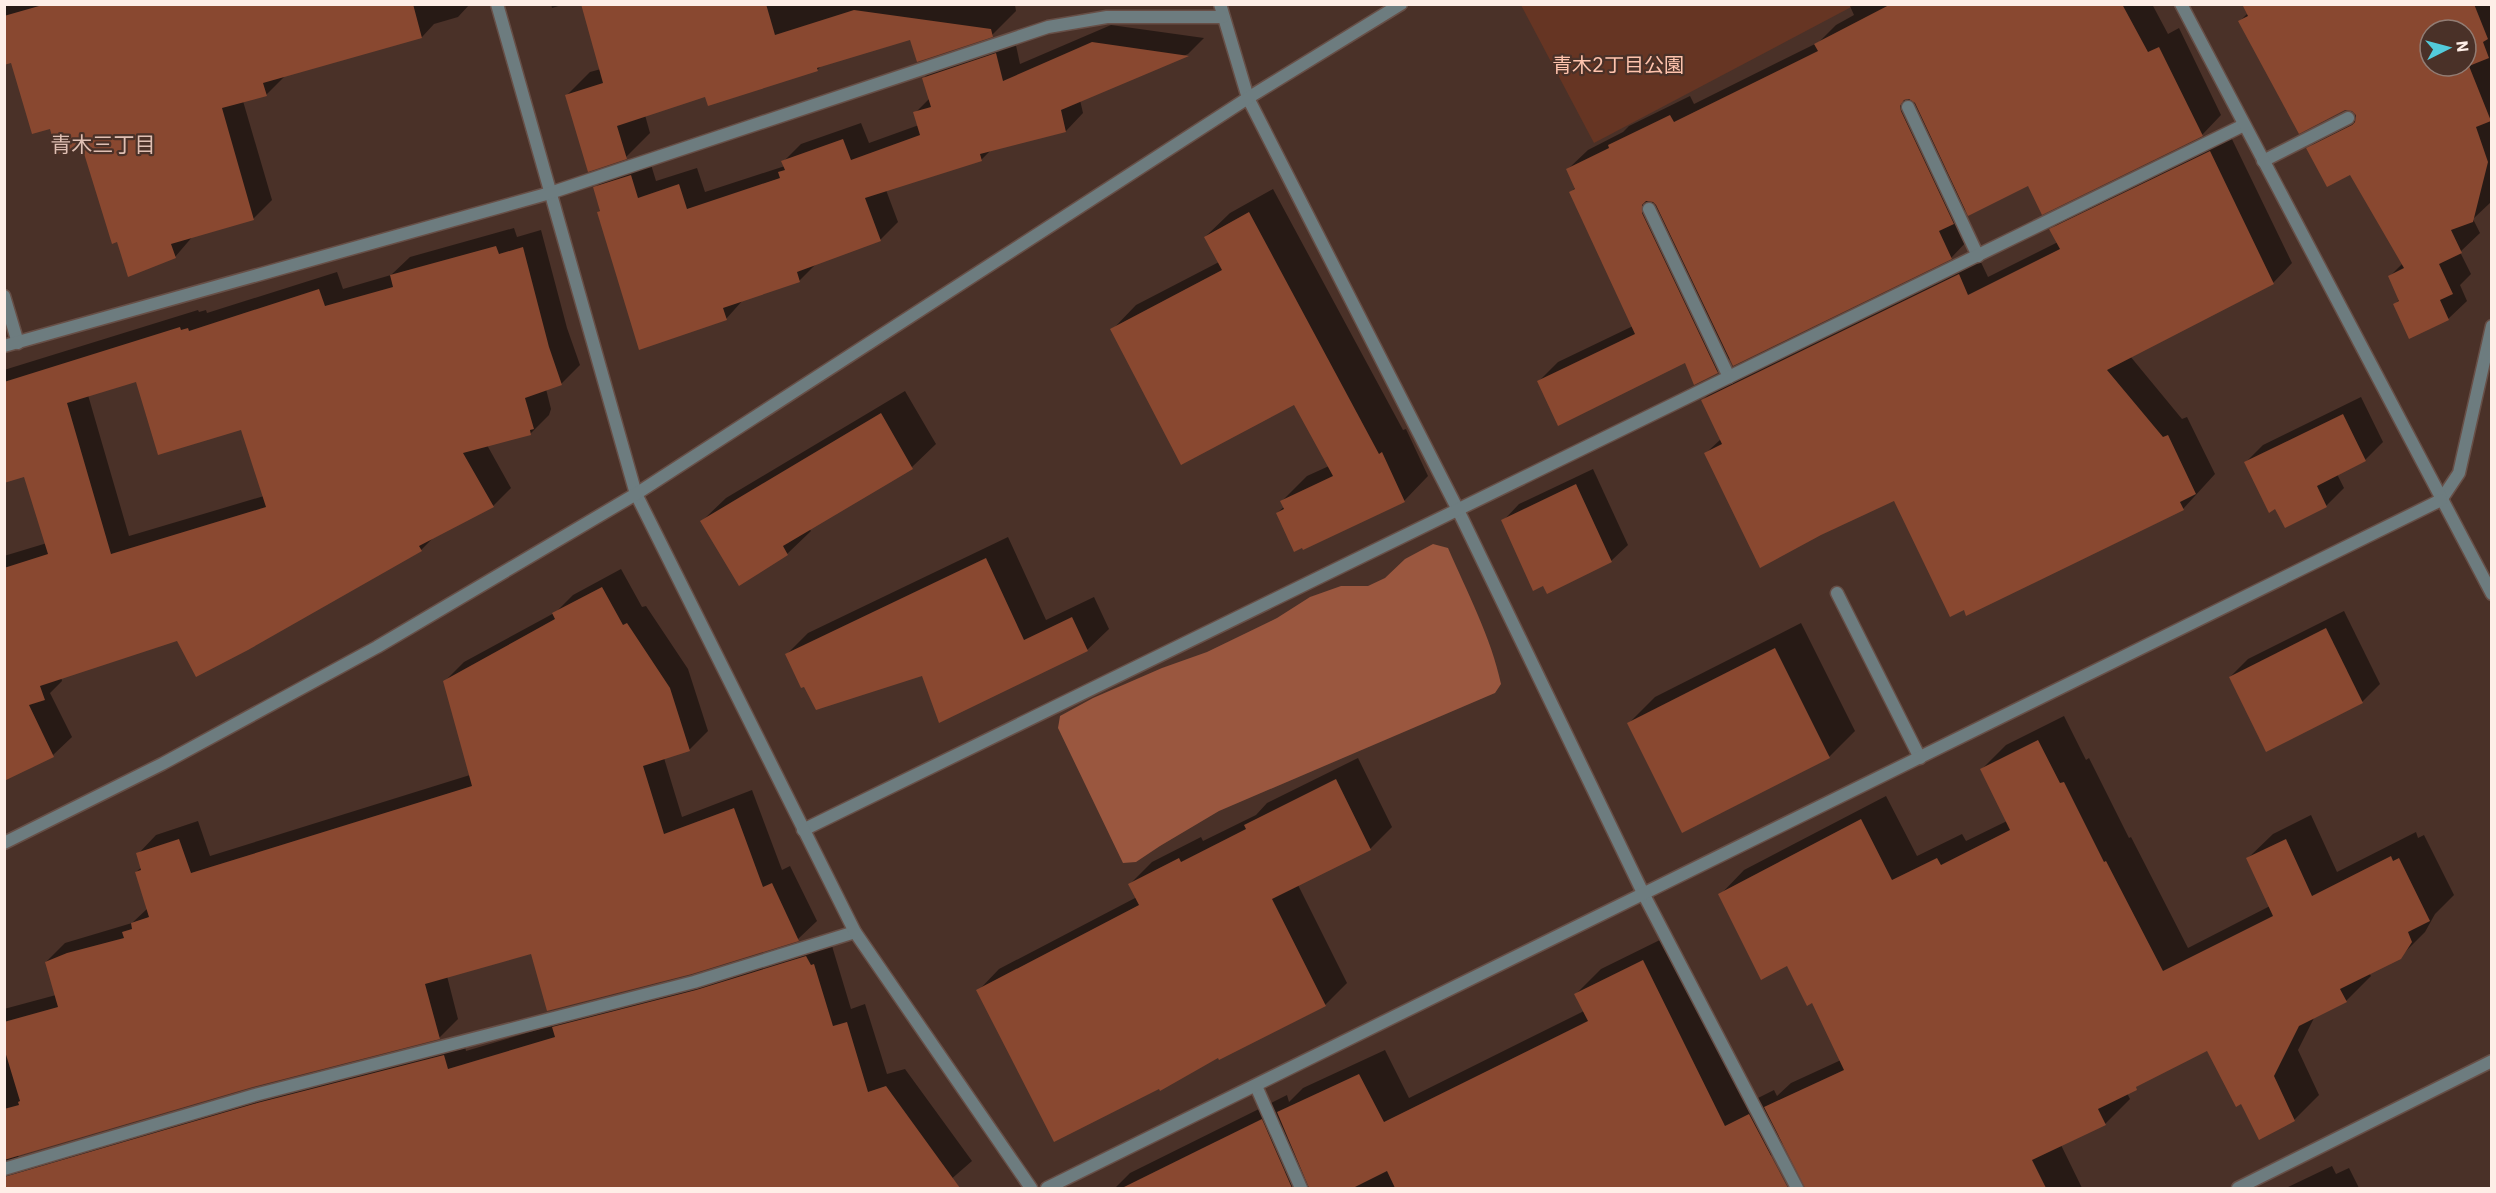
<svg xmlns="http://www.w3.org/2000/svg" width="2496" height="1193" font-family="'IBM Plex Sans','Noto Sans JP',sans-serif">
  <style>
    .green { fill: #663523 }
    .forest { fill: #9a573f }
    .shadow { fill: #0007; fill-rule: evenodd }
    .building { fill: #894830; fill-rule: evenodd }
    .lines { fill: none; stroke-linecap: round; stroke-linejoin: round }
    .service-casing { stroke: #674f47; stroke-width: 15 }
    .minor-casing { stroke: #674f47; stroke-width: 15 }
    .tertiary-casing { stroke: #674f47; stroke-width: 15 }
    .service { stroke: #6d7c7f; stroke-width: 12 }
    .minor { stroke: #6d7c7f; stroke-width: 12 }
    .tertiary { stroke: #6d7c7f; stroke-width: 12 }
    .labels { text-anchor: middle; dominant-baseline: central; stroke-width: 4.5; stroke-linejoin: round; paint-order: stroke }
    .park-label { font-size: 20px; fill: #fec3ad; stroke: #4a3128 }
    .neighbourhood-label { font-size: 21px; fill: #dfbfb3; stroke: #4a3128 }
  </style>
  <rect width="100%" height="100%" fill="#4a3128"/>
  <path class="green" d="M1521,5H1855L1594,143Z"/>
  <path class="forest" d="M1433,544L1448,548C1467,592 1491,637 1501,684L1495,693L1219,811L1160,846L1136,862L1123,863L1058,728L1060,716L1093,698L1162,668L1207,652L1277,618L1310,597L1341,586H1368L1385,578L1405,559Z"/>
  <g class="shadow">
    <path d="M4,4H470L458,17L434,24L422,37L285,76L266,95L243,101L272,200L253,219L193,236L175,257L83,145L51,127L12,61L4,64Z"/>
    <path d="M551,4H565L552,8Z"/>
    <path d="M583,4H1010L1015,5L1016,11L992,35L911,38L822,65L817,70L706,96L645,115L650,133L626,157L566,96L590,72L601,69Z"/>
    <path d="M1849,4H2152L2168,34L2179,28L2221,115L2202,135L2028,184L1967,209L1960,215L1970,238L1951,258L1731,358L1717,372L1686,361L1538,382L1558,362L1633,326L1571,192L1576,187L1568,169L1588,150L1623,132L1629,126L1690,96L1694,104L1819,42L1836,25L1854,15Z"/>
    <path d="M2244,4H2492V198L2491,202L2473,219L2480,233L2460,252L2471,274L2460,285L2467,301L2448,319L2395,304L2400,299L2390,276L2403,263L2350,173L2308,149L2327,130L2357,115L2356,113L2240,21L2248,13ZM2430,30H2466V66H2430Z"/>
    <path d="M1111,25L1204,38L1188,54L1080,100L1083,113L1066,131L991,150L981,160L886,190L898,222L880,240L817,263L799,281L743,300L726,319L598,212L602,209L595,188L613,170L649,158L656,181L697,168L705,192L785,166L783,162L801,144L861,123L869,143L919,125L915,113L930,98L924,78L941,60L1014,36L1020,64Z"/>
    <path d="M2229,133L2292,263L2273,283L2130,356L2182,419L2187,417L2215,474L2183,509L1894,499L1706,453L1721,439L1703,400L1722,381L1978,256L1988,277L2058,242L2051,230L2070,211Z"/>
    <path d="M1273,189L1403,430L1406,429L1428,476L1404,501L1277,513L1285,506L1282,501L1307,476L1329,466L1295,403L1112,330L1136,305L1219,262L1205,237L1230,213Z"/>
    <path d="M514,228L517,237L541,230L567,328L580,365L561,384L546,389L551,409L549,415L531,433L487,445L511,488L493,506L433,538L421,550L178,640L61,677L62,681L50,693L72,737L53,755L4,779V556L47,543L25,475L4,481V370L198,310L199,312L206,310L207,313L337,272L343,289L391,275L410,257ZM137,380L242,428L264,496L129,536L88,395Z"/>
    <path d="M905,391L936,444L912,467L809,528L811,531L787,554L702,521L726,498Z"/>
    <path d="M2361,397L2383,442L2365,460L2337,474L2344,488L2326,506L2276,507L2245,463L2263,445Z"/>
    <path d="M1593,469L1628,545L1611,561L1503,521L1519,504Z"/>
    <path d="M1008,537L1046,620L1094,597L1109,629L1087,650L923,674L787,654L808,633Z"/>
    <path d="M621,569L642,607L646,606L688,669L708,731L689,750L664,758L682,817L752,790L782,870L790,866L817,921L798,939L532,952L447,976L458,1019L439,1038L252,1086L17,1155L21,1159L463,1037L466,1051L557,1024L572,1009L716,972L825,938L829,947L832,946L851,1009L865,1004L887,1074L905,1069L972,1161L941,1188H4V1009L56,995L46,962L65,943L132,923L148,908L136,872L142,867L138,854L156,835L198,821L210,856L470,775L445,681L464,662L556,612L573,595Z"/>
    <path d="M2344,611L2380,684L2362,702L2230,677L2248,659Z"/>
    <path d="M1801,623L1855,731L1829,757L1629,723L1655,697Z"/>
    <path d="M2064,716L2086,760L2089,758L2129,838L2131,837L2188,948L2270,906L2248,858L2273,834L2311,815L2337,872L2416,832L2418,838L2424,835L2454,895L2435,914L2425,932L2400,957L2369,973L2371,976L2346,1001L2315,1016L2298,1050L2319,1095L2294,1120L2242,1102L2207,1049L2144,1081L2127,1093L2130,1099L2105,1124L2061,1145L2082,1188H1830L1805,1138L1784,1142L1770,1157L1785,1188H1115L1130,1173L1287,1095L1289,1102L1303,1088L1385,1050L1409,1098L1584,1011L1576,994L1601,969L1668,936L1750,1102L1774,1090L1777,1096L1791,1083L1841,1060L1812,1001L1787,964L1720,895L1744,870L1886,796L1917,856L1962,834L1966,841L2007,821L1981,770L2006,745Z"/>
    <path d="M1358,758L1392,827L1370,849L1298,885L1347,983L1325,1005L978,991L999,969L1137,897L1130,884L1152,862L1201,837L1203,841L1256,815L1267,803Z"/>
    <path d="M2332,1166L2336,1174L2349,1168L2359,1188H2286Z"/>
  </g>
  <g class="building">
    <path d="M46,4H413L422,38L263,83L267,96L222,108L254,220L171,244L176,258L128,277L117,242L112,244L82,147L57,154L50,129L32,134L11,63L4,65V16Z"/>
    <path d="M581,4H766L775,35L854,10L991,29L993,37L917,62L910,40L817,68L818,71L708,106L705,97L617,126L627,159L588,172L565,95L603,83Z"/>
    <path d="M1891,4H2122L2148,52L2159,47L2203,136L2042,215L2028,186L1968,216L1915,103L1909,99L1904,100L1900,106L1901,111L1954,224L1939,231L1952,259L1733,366L1656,205L1653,202L1646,201L1642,205V213L1718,373L1694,385L1685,363L1558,426L1537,381L1635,334L1569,192L1575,189L1566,169L1609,148L1608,145L1670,115L1674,122L1818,51L1814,44Z"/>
    <path d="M2242,4H2474L2488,39L2483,42L2489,58L2469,66L2491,121L2476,127L2488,162L2473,222L2451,230L2462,253L2439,264L2453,294L2440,300L2449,320L2409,339L2393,304L2399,301L2388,276L2404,268L2350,175L2327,187L2306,148L2352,125L2355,122L2356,115L2352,111L2345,110L2299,134L2238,21L2248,16ZM2430,30H2466V66H2430Z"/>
    <path d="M1092,42L1189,56L1061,110L1066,132L980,154L982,161L865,198L881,241L797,272L800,282L723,308L727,320L639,350L597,212L600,211L593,187L631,175L638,198L679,184L687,209L780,178L778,172L785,170L781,161L843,139L851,160L920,135L913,112L931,107L922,78L996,53L1003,81Z"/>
    <path d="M2210,151L2274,284L2107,370L2163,437L2168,435L2196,494L2180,502L2184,510L1966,616L1964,610L1950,617L1894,501L1821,535L1760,568L1704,453L1722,444L1701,400L1959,274L1968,295L2060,249L2049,229Z"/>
    <path d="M1249,212L1379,454L1382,452L1405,502L1303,550L1302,548L1294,552L1276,513L1284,509L1280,501L1333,476L1294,405L1181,465L1110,329L1222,270L1204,237Z"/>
    <path d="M496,246L499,254L523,247L549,347L562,385L525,398L534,429L530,430L531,435L463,453L494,507L419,546L422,551L248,650L196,677L177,641L40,686L45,700L29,705L54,757L4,781V568L48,554L24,477L4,483V382L180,327L181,330L188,328L189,331L319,289L325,306L393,287L390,275ZM136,382L158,455L241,430L266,507L111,554L67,403Z"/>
    <path d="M881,413L913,469L783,546L788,555L739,586L700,521Z"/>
    <path d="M2343,414L2366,461L2317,486L2327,507L2285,528L2275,509L2269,513L2244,462Z"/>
    <path d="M1576,484L1612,562L1547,594L1543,586L1533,591L1501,520Z"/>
    <path d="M986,558L1024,640L1072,617L1088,651L939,723L922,676L816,710L804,687L801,688L785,654Z"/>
    <path d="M602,587L623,625L627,623L670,688L690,751L643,766L664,834L734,808L763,887L772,883L799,941L692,974L547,1011L531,954L425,984L440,1039L253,1087L4,1160V1109L19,1105L18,1102L20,1101L4,1048V1022L58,1007L45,962L67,953L124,938L122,932L132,929L131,923L149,917L135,872L141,870L136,853L179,839L191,873L472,786L443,681L555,619L552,613Z"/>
    <path d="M2326,628L2363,703L2266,752L2229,677Z"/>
    <path d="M1775,648L1830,758L1682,833L1627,723Z"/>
    <path d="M2038,740L2060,783L2064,782L2104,862L2106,861L2163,971L2273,916L2246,858L2286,839L2312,896L2391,856L2393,861L2399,858L2430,921L2408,932L2412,942L2401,959L2340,989L2347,1002L2299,1026L2274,1076L2295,1121L2259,1140L2241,1104L2236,1107L2207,1051L2136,1087L2137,1090L2098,1109L2106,1125L2032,1160L2046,1188H1805L1764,1107L1844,1070L1812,1003L1807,1006L1787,966L1761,980L1718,894L1861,819L1892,880L1937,858L1941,865L2010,830L1980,769Z"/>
    <path d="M1336,779L1371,850L1272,899L1326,1006L1219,1060L1218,1058L1160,1091L1159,1089L1054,1142L976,990L1139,905L1128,884L1179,858L1181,862L1246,829L1244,825Z"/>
    <path d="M806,956L811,965L814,964L833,1026L847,1022L868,1092L886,1086L960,1188H4V1177L257,1103L444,1055L448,1069L555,1037L552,1027L696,990Z"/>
    <path d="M1643,960L1725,1126L1749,1114L1788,1188H1395L1387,1171L1353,1188H1309L1277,1112L1359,1074L1384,1122L1588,1021L1574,994Z"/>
    <path d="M1262,1119L1292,1188H1122L1207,1146Z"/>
  </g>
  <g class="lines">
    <defs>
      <g id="service">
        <path d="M1908,107L1978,256"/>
        <path d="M2263,161L2348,118"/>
        <path d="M1649,209L1729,377"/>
        <path d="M4,296L18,343"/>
        <path d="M1837,593L1920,758"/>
        <path d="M1256,1086L1301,1188"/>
      </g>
      <g id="minor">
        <path d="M1220,4L1248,98L1458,510L1644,895L1797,1188"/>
        <path d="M2441,500L2459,473L2492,326"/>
        <path d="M803,830L2244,125"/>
        <path d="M4,1169L255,1095L694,982L855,932"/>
      </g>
      <g id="tertiary">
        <path d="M497,4L636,494L855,932L1031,1188"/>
        <path d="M2181,4L2492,594"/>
        <path d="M4,346L550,193L1048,27L1107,17H1223"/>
        <path d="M4,843L162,764L377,647L636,494L1248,98L1401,4"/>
        <path d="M1047,1188L2441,500"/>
        <path d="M2238,1188L2492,1061"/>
      </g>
    </defs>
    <use href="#service" class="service-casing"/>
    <use href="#minor" class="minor-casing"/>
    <use href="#tertiary" class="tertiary-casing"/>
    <use href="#service" class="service"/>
    <use href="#minor" class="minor"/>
    <use href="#tertiary" class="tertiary"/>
  </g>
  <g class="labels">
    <g class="park-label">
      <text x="1618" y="64">青木2丁目公園</text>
    </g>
    <g class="neighbourhood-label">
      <text x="103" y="144">青木三丁目</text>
    </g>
  </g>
  <rect width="2496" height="1193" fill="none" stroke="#feeee7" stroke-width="12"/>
  <g transform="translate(2448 48) rotate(84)"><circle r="28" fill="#4a3128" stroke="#927d74" stroke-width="1.5"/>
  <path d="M0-4.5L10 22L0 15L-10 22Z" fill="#53cbdb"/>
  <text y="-9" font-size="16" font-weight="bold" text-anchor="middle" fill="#feeee7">N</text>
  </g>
</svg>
